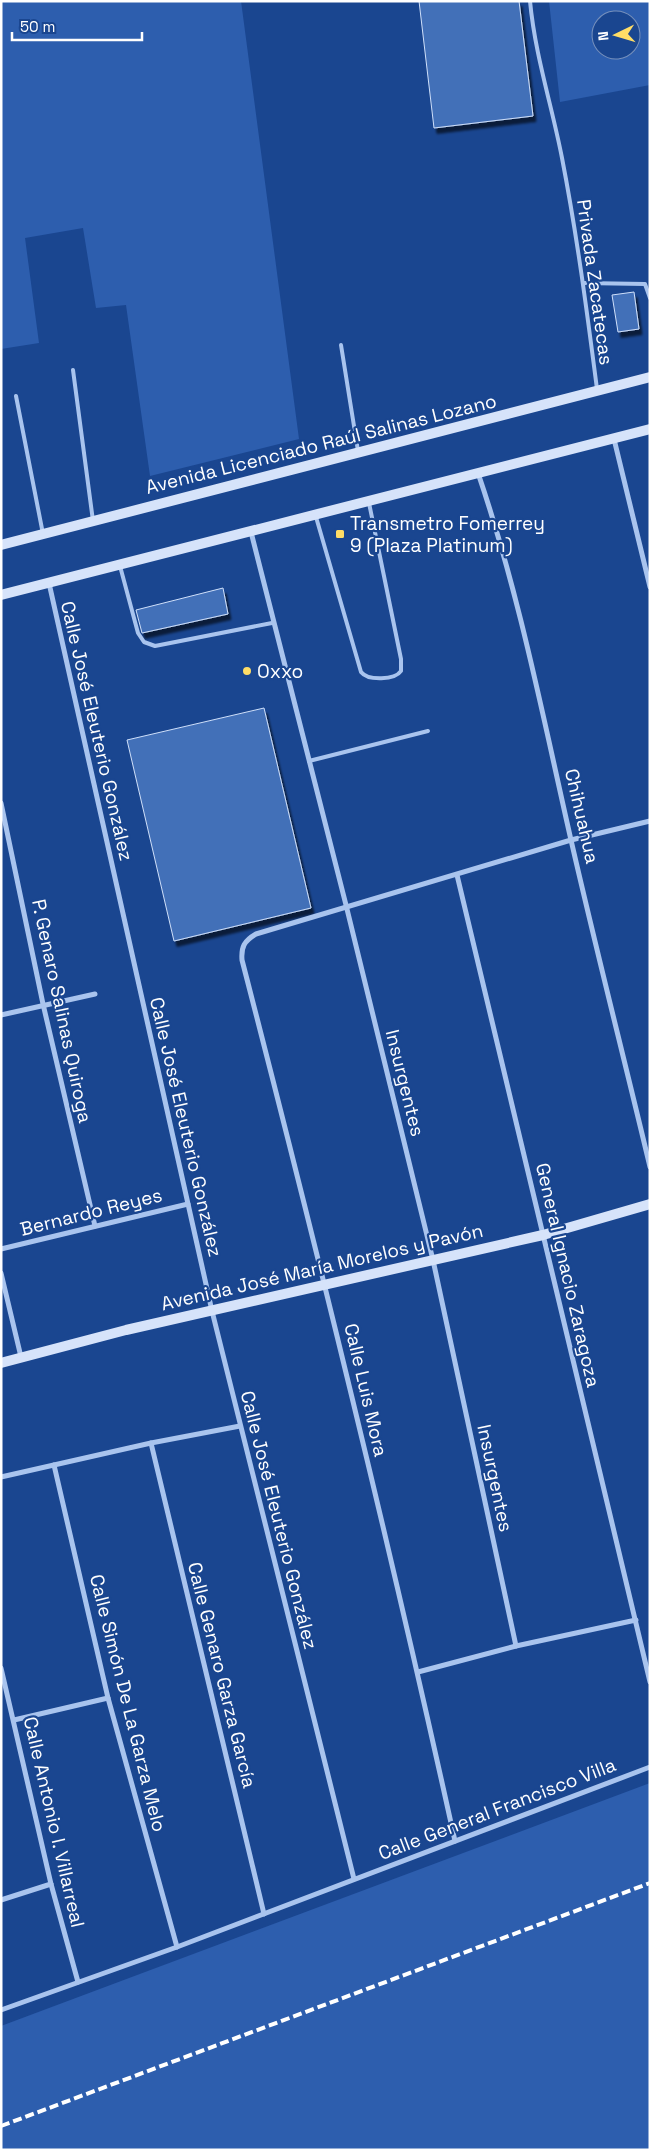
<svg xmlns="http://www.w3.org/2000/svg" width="651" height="2151" font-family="'Space Grotesk',sans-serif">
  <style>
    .green { fill: #2d5eae; fill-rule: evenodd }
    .building { fill: #436fb8; stroke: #cfe0fa; filter: url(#shadow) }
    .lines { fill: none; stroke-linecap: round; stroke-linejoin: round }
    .lane { stroke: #a9c4ee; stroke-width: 4 }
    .street { stroke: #a9c4ee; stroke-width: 5 }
    .secondary { stroke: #d6e3fa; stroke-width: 10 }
    .rail { stroke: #fff; stroke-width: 4; stroke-dasharray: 9 4; stroke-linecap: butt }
    .poi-dot { fill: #fd6; stroke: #1a4690; stroke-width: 2 }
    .labels { text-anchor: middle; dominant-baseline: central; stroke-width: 4.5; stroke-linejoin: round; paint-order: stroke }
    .street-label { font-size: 19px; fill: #fff; stroke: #1a4690 }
    .poi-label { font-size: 19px; fill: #fff; stroke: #1a4690; text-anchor: start }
  </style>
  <defs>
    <filter id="shadow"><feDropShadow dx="3" dy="5.5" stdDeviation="1" flood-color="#0009"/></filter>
  </defs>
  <rect width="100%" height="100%" fill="#1a4690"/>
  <g class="green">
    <path d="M1,1H241L299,439L150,476L126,305L96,308L83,228L25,238L39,343L1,349Z"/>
    <path d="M549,1H650V85L560,102ZM601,20H631V50H601Z"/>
    <path d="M650,1783V2150H1V2026Z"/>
  </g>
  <g class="building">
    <path d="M419,1H519L533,116L434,128Z"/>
    <path d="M634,292L639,329L618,332L612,295Z"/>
    <path d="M223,588L228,614L142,633L136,610Z"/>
    <path d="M264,708L311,908L174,941L127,740Z"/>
  </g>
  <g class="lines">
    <g class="lane">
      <path d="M530,1C535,55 552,106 562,158C577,235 587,312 597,389"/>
      <path d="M583,283L645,284L650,298"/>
      <path d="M341,345L358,451"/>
      <path d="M73,370L93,521"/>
      <path d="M16,396L43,534"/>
      <path d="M316,517L361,672C368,681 395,680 401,671V659L369,503"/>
      <path d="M120,566L138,633L144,642L155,646L272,623"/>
      <path d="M309,761L428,731"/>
    </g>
    <g class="street">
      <path d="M614,439L650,587"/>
      <path d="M478,473C519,593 543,717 571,840C596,949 624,1058 650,1167"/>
      <path d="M251,532L346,905L433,1260L516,1646"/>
      <path d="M49,583L212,1311L354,1879"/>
      <path d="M1,803L43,1004L95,1226"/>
      <path d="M457,875L650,1682"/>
      <path d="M1,1015L95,994"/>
      <path d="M1,1249L188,1204"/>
      <path d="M1,1273L21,1357"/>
      <path d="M151,1443L264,1914"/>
      <path d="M54,1465L108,1698L177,1947"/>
      <path d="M1,1477L151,1443L240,1426"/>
      <path d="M1,1668L51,1884L78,1982"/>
      <path d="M418,1672L516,1646L636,1620"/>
      <path d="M14,1720L108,1698"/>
      <path d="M455,1841C390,1546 318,1253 242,960C241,947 244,941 256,934L571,840L650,821"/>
      <path d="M1,1900L51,1884"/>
      <path d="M1,2010L177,1947L650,1767"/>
    </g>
    <g class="secondary">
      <path d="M1,545L650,377"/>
      <path d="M1,595L650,429"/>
      <path d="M1,1363L126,1330L543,1235L650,1204"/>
    </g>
    <path class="rail" d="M1,2126L650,1883"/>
  </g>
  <g class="poi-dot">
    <rect x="335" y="529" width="10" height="10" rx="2.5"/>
    <circle cx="247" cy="671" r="5"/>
  </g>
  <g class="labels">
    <g class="street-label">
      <text transform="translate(595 282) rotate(82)">Privada Zacatecas</text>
      <text transform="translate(321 444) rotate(-14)">Avenida Licenciado Raúl Salinas Lozano</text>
      <text transform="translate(97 731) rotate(77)">Calle José Eleuterio González</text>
      <text transform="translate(582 816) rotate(77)">Chihuahua</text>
      <text transform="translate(62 1011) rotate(78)">P. Genaro Salinas Quiroga</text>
      <text transform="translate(405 1083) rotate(76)">Insurgentes</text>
      <text transform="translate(186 1127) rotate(77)">Calle José Eleuterio González</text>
      <text transform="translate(91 1212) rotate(-14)">Bernardo Reyes</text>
      <text transform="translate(322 1267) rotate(-13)">Avenida José María Morelos y Pavón</text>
      <text transform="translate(568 1275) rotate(77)">General Ignacio Zaragoza</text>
      <text transform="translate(366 1390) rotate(77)">Calle Luis Mora</text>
      <text transform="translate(495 1478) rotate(78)">Insurgentes</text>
      <text transform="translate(279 1520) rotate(76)">Calle José Eleuterio González</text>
      <text transform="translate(222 1675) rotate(76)">Calle Genaro Garza García</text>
      <text transform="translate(128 1703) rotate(76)">Calle Simón De La Garza Melo</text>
      <text transform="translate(497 1809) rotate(-21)">Calle General Francisco Villa</text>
      <text transform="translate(54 1822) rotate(77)">Calle Antonio I. Villarreal</text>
    </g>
    <g class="poi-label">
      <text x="350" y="523">Transmetro Fomerrey<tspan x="350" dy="22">9 (Plaza Platinum)</tspan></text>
      <text x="257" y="671">Oxxo</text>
    </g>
  </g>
  <rect width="651" height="2151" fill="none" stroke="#ffffff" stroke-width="5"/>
  <g transform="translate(616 35) rotate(265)"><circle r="24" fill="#1a4690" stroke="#7690bc"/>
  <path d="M0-4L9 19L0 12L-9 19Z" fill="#ffdd66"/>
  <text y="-8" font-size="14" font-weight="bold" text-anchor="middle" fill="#ffffff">N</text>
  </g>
  <path d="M12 32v8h130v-8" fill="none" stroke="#ffffff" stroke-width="2.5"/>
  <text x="20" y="32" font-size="15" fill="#ffffff" stroke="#1a4690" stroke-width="4" paint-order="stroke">50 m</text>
</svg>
